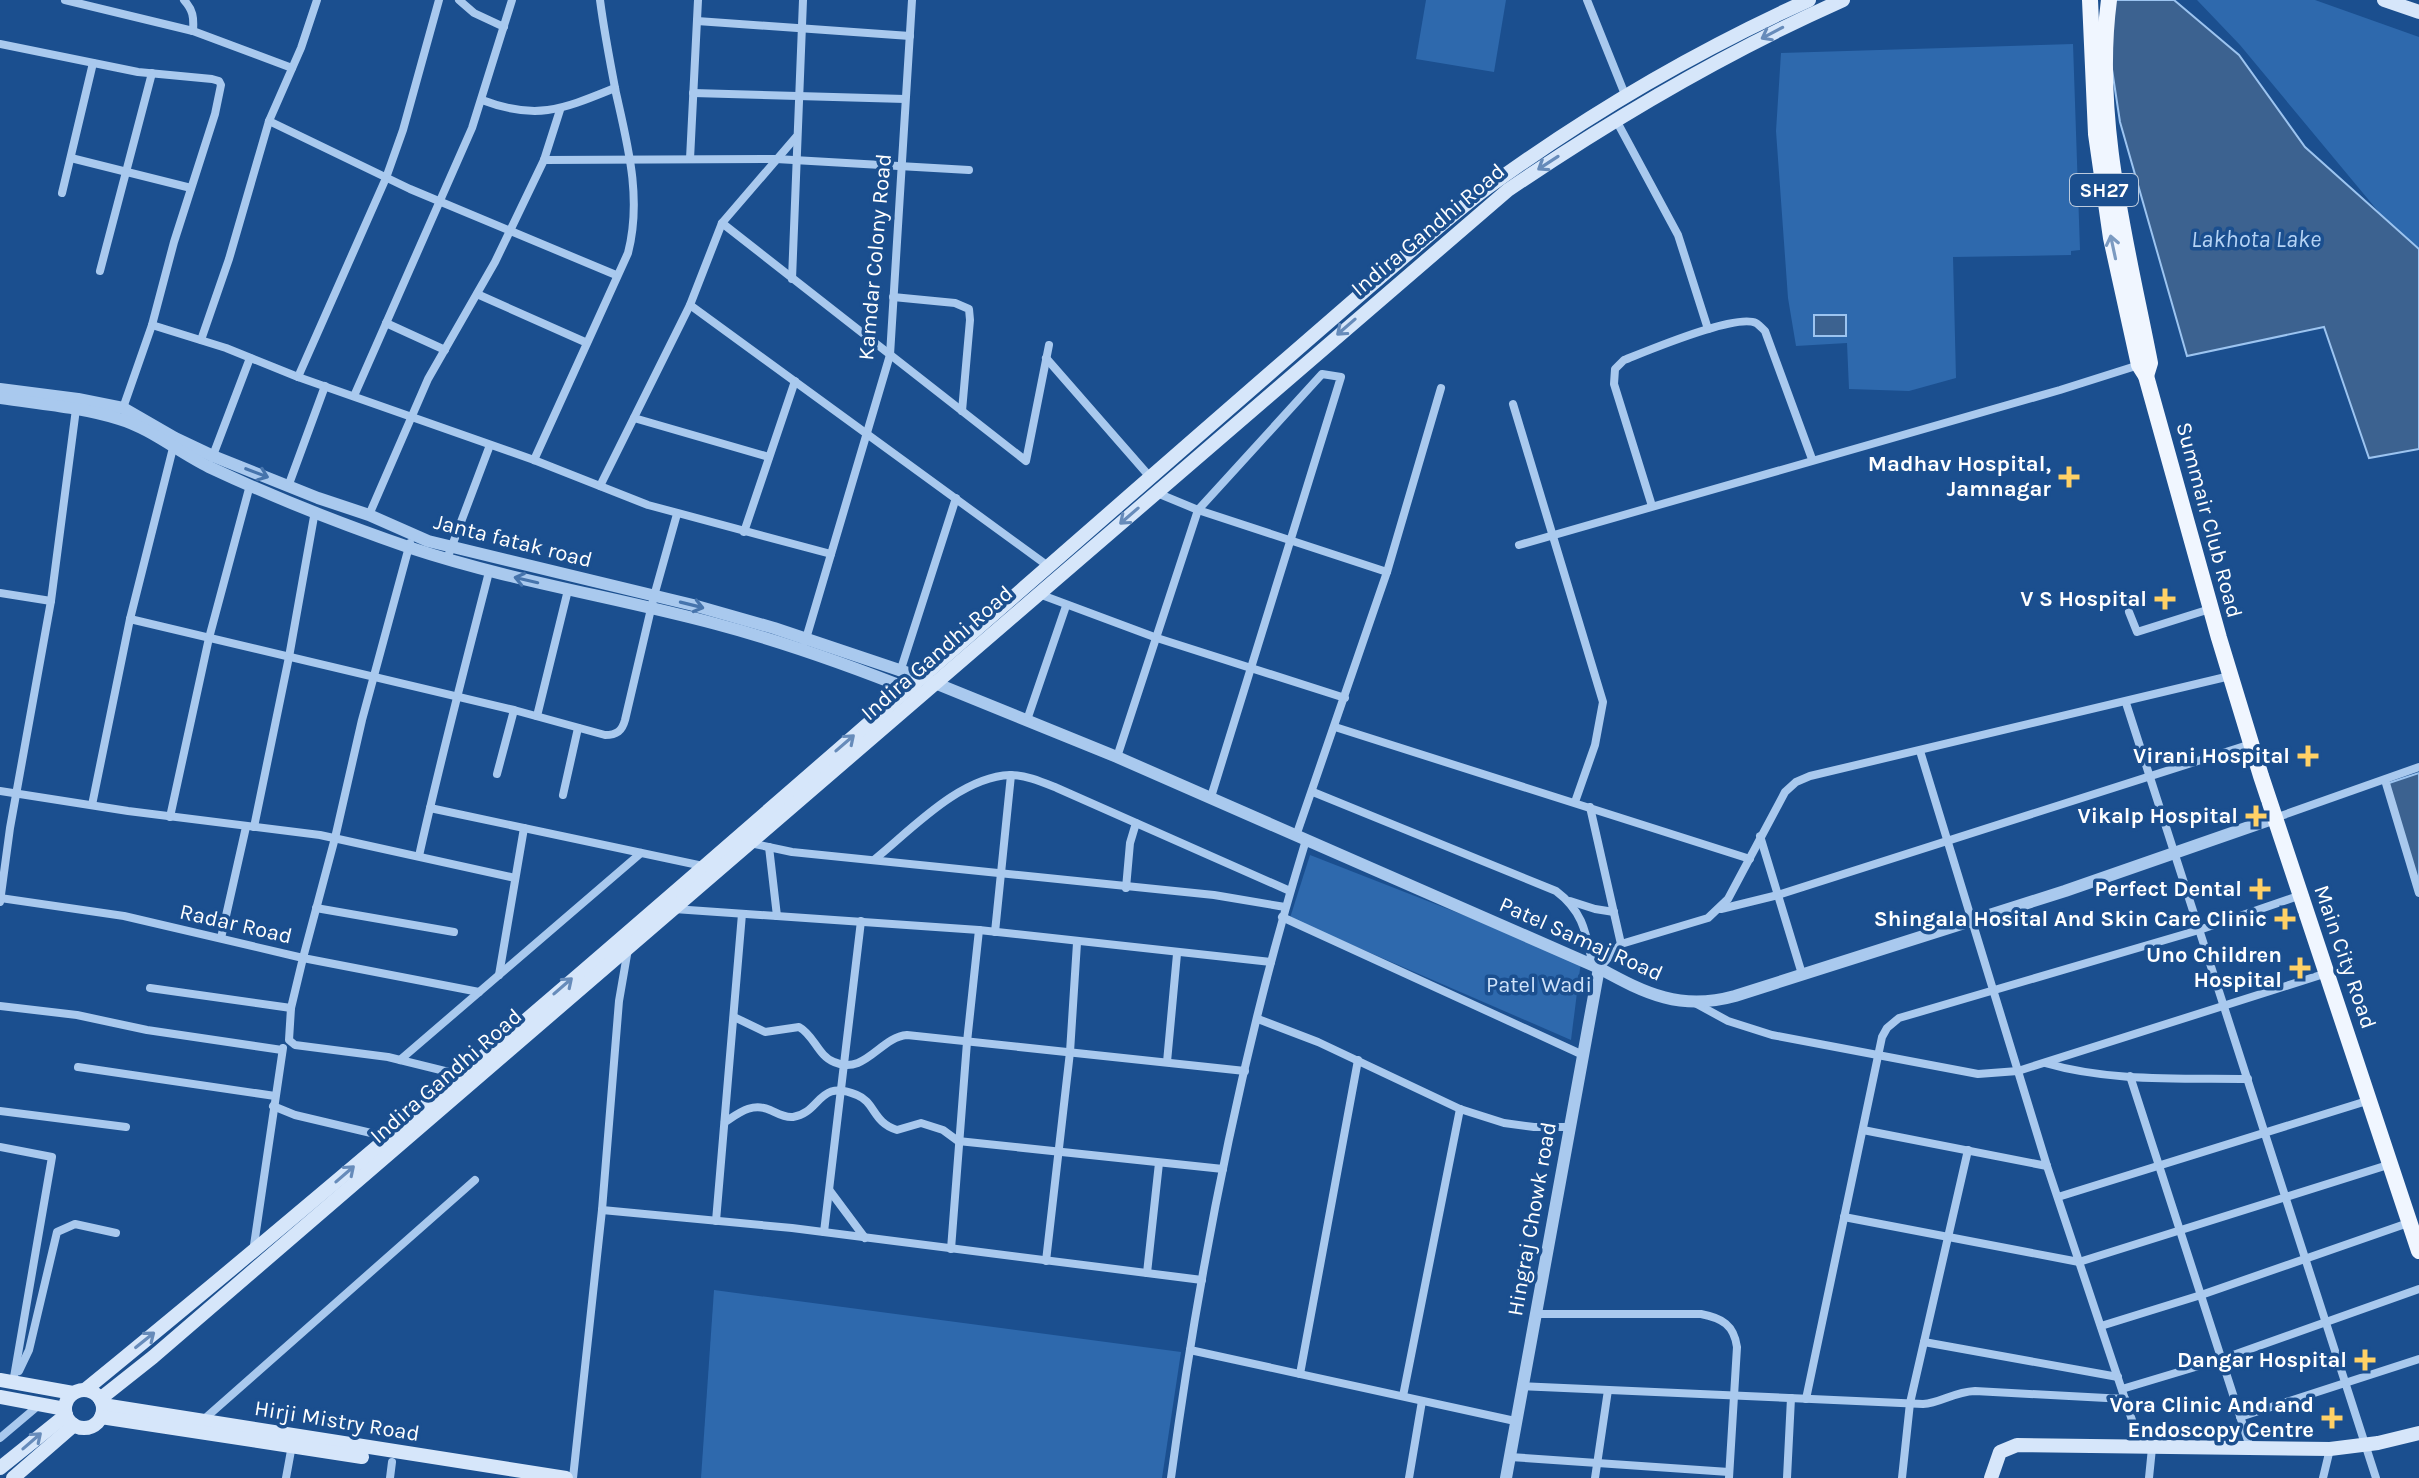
<svg xmlns="http://www.w3.org/2000/svg" width="2419" height="1478" font-family="Karla,sans-serif">
  <style>
    .green { fill: #2e69ad }
    .water { fill: #3c6290; stroke: #9cc4f0; stroke-width: 2 }
    .lines { fill: none; stroke-linecap: round; stroke-linejoin: round }
    .minor { stroke: #a9c9ee; stroke-width: 8 }
    .tertiary { stroke: #a9c9ee; stroke-width: 12 }
    .secondary { stroke: #d6e6fa; stroke-width: 14 }
    .primary { stroke: #f0f6ff; stroke-width: 16 }
    .oneway { stroke: #668bba }
    .oneway2 { stroke: #7b9ac1 }
    .oneway3 { stroke: #4674ac }
    .poi-dot { fill: #ffd166; stroke: #1b4f8f; stroke-width: 3 }
    .labels { text-anchor: middle; dominant-baseline: central; stroke-width: 7; stroke-linejoin: round; paint-order: stroke }
    .shield { fill: #1b4f8f; stroke: #bbcadd; stroke-width: 2 }
    .shield-label { font-size: 20px; font-weight: bold; fill: #fff }
    .street-label { font-size: 22px; fill: #fff; stroke: #1b4f8f }
    .poi-label { font-size: 22px; font-weight: bold; fill: #fff; stroke: #1b4f8f; text-anchor: end }
    .park-label { font-size: 22px; fill: #cfe3fa; stroke: #1b4f8f }
    .water-label { font-size: 24px; font-style: italic; fill: #b5d3f5; stroke: #1b4f8f }
  </style>
  <rect width="100%" height="100%" fill="#1b4f8f"/>
  <g class="green">
    <path d="M1426,0H1506L1494,72L1416,59Z"/>
    <path d="M2197,0H2315L2419,37V253L2397,234L2240,45Z"/>
    <path d="M2073,44L2080,250L2071,251V255L1953,257L1956,378L1909,391L1849,389L1847,343L1796,346L1788,298L1776,131L1781,53Z"/>
    <path d="M1310,855L1581,961L1571,1040L1290,918Z"/>
    <path d="M714,1290L1181,1352L1162,1478H701Z"/>
  </g>
  <g class="water">
    <path d="M2115,0H2174L2239,55L2305,147L2419,249V449L2369,458L2324,327L2187,356L2120,122L2106,30Z"/>
    <rect x="1814" y="315" width="32" height="21"/>
    <path d="M2419,773V884L2386,784Z"/>
  </g>
  <g class="lines">
    <g class="minor">
      <path d="M65,0L193,31L292,68"/>
      <path d="M184,0C193,10 194,17 193,31"/>
      <path d="M459,0L474,13L504,27"/>
      <path d="M1587,0L1626,97"/>
      <path d="M697,21L910,36"/>
      <path d="M0,44L138,72L212,79L219,81L221,85L215,114L174,242L152,325L123,408"/>
      <path d="M693,93L905,99"/>
      <path d="M482,100C537,121 563,109 615,88"/>
      <path d="M1616,120L1678,235L1708,329"/>
      <path d="M269,121L410,189L616,275"/>
      <path d="M71,158L191,188"/>
      <path d="M690,159L698,0"/>
      <path d="M544,160L776,159L969,170"/>
      <path d="M62,193L93,63"/>
      <path d="M722,223L1026,461L1049,345"/>
      <path d="M100,271L152,73"/>
      <path d="M792,279L803,0"/>
      <path d="M477,294L585,342"/>
      <path d="M893,297L955,303L969,309L970,320L962,411"/>
      <path d="M690,305L1048,566"/>
      <path d="M386,323L445,350"/>
      <path d="M152,325L226,348L298,377L534,460L648,505L831,554"/>
      <path d="M201,340L229,259L269,121L301,48L317,0"/>
      <path d="M1046,358L1150,477"/>
      <path d="M298,377L386,178L403,130L439,0"/>
      <path d="M354,396L472,128L512,0"/>
      <path d="M1513,404L1603,702L1595,745L1575,802"/>
      <path d="M634,418L769,457"/>
      <path d="M212,458L250,358"/>
      <path d="M534,460L628,253C642,199 628,146 616,93C610,62 604,31 600,0"/>
      <path d="M289,484L325,386"/>
      <path d="M600,486L690,305L722,223L796,137"/>
      <path d="M1157,493L1198,510L1387,572"/>
      <path d="M1652,506L1614,384L1615,369L1624,360C1647,351 1736,313 1756,323C1758,324 1763,329 1765,331L1812,459"/>
      <path d="M369,515L428,379L495,262L544,160L560,110"/>
      <path d="M744,532L795,381"/>
      <path d="M410,543L362,720L335,838L303,958L479,992"/>
      <path d="M1519,545L2060,390L2139,365"/>
      <path d="M447,559L490,445"/>
      <path d="M0,593L51,601"/>
      <path d="M1039,594L1157,638L1345,698"/>
      <path d="M2129,612L2137,632L2210,609"/>
      <path d="M130,619L514,710L605,735C617,735 622,731 625,720L654,596L677,514"/>
      <path d="M805,642L890,355L912,0"/>
      <path d="M900,672L956,498"/>
      <path d="M2126,703L2376,1478"/>
      <path d="M537,716L568,590"/>
      <path d="M1027,720L1066,606"/>
      <path d="M1335,727L1750,859"/>
      <path d="M1920,751L2047,1166L2141,1447"/>
      <path d="M1117,757L1198,510L1322,374L1341,377L1211,797"/>
      <path d="M497,774L514,710"/>
      <path d="M2385,780L2419,893"/>
      <path d="M0,791L128,811L320,835L515,878"/>
      <path d="M1313,792L1556,891C1584,912 1586,934 1593,966"/>
      <path d="M563,795L578,728"/>
      <path d="M92,805L130,619L173,448"/>
      <path d="M1590,807L1621,944"/>
      <path d="M430,808L703,866"/>
      <path d="M170,817L209,638L250,485"/>
      <path d="M2275,818L2419,767"/>
      <path d="M254,827L289,657L315,511"/>
      <path d="M1296,836L1387,572L1441,388"/>
      <path d="M1760,836L1802,974"/>
      <path d="M750,843L792,852L1214,895L1285,907"/>
      <path d="M769,847L777,916"/>
      <path d="M419,856C440,761 465,666 489,572"/>
      <path d="M875,859C912,829 960,777 1010,775C1026,775 1042,782 1057,788L1290,891"/>
      <path d="M1126,888L1130,843L1136,823"/>
      <path d="M0,898L124,916L303,958L291,1008L289,1040L295,1045L388,1057L461,1075"/>
      <path d="M1570,901L1595,909L1614,912"/>
      <path d="M0,902L10,828L51,601L76,409"/>
      <path d="M316,908L454,932"/>
      <path d="M674,909L979,930L1271,962"/>
      <path d="M1721,909L1778,895L2251,744"/>
      <path d="M1282,917L1583,1055"/>
      <path d="M995,932L1011,775"/>
      <path d="M221,938L246,827"/>
      <path d="M1599,968L1621,944L1708,918L1728,899L1785,792L1796,782L1810,776L2230,676"/>
      <path d="M499,975L524,828"/>
      <path d="M150,988L291,1008"/>
      <path d="M1695,1003L1728,1021L1772,1035L1978,1074L2018,1071L2327,973"/>
      <path d="M0,1006L77,1015L147,1030L282,1050"/>
      <path d="M734,1017L765,1032L799,1027C814,1035 818,1056 834,1062C865,1076 880,1037 907,1035L1245,1071"/>
      <path d="M1258,1019L1318,1042L1460,1109L1504,1123L1534,1127H1569"/>
      <path d="M400,1060L641,853"/>
      <path d="M1167,1062L1177,954"/>
      <path d="M2045,1063C2110,1082 2180,1078 2248,1079"/>
      <path d="M78,1067L275,1096"/>
      <path d="M2130,1076L2250,1447"/>
      <path d="M273,1106L295,1115L388,1137"/>
      <path d="M0,1111L126,1127"/>
      <path d="M725,1122C739,1113 752,1102 770,1110C777,1113 784,1118 793,1117C821,1113 818,1078 857,1095C875,1102 873,1123 897,1130L921,1123L943,1130L958,1141L1223,1169"/>
      <path d="M1863,1130L2047,1166"/>
      <path d="M0,1147L52,1157L13,1383"/>
      <path d="M830,1191L865,1238"/>
      <path d="M2058,1197L2370,1100"/>
      <path d="M602,1210L792,1228L1202,1280"/>
      <path d="M1844,1217L2079,1262L2391,1164"/>
      <path d="M716,1221L742,914"/>
      <path d="M824,1232L861,921"/>
      <path d="M951,1249L967,1042L979,930"/>
      <path d="M253,1252L283,1048"/>
      <path d="M1046,1261L1070,1052L1077,943"/>
      <path d="M1147,1273L1159,1163"/>
      <path d="M1535,1314H1701C1722,1318 1734,1325 1737,1347L1729,1478"/>
      <path d="M2101,1326L2201,1295L2411,1222"/>
      <path d="M1924,1342L2118,1377"/>
      <path d="M1190,1350L1515,1421"/>
      <path d="M19,1371L29,1350L57,1232L75,1224L116,1233"/>
      <path d="M1300,1374L1358,1060"/>
      <path d="M1521,1386L1923,1404C1941,1403 1953,1392 1975,1391L2125,1399"/>
      <path d="M2122,1389L2222,1359L2419,1289"/>
      <path d="M1403,1396L1460,1109"/>
      <path d="M1806,1399L1882,1037L1887,1028L1899,1018L2199,930L2301,895"/>
      <path d="M2240,1417L2419,1359"/>
      <path d="M202,1421L475,1180"/>
      <path d="M0,1438L39,1405"/>
      <path d="M1510,1457L1729,1472"/>
      <path d="M286,1478L292,1445"/>
      <path d="M390,1478L392,1462"/>
      <path d="M573,1478L602,1210L619,1001L628,949"/>
      <path d="M1171,1478C1200,1263 1242,1047 1306,840"/>
      <path d="M1409,1478L1422,1401"/>
      <path d="M1595,1478L1608,1390"/>
      <path d="M1787,1478L1791,1398"/>
      <path d="M1902,1478L1910,1403L1968,1150"/>
      <path d="M2149,1478L2152,1448"/>
      <path d="M2323,1478L2330,1449"/>
    </g>
    <g class="tertiary">
      <path d="M0,389L78,399L123,408L175,438L213,456L318,498L369,515L428,541L693,605L774,628L920,677L1117,757L1599,968C1646,994 1681,1011 1735,996L2065,891L2275,818"/>
      <path d="M0,398C40,404 80,407 119,419C150,428 180,453 209,467C273,497 344,525 411,548C511,581 615,597 716,624C784,642 851,666 916,692"/>
      <path d="M1506,1478L1599,968"/>
    </g>
    <g class="secondary">
      <path d="M2384,0L2419,12"/>
      <path d="M0,1380L73,1393"/>
      <circle cx="84" cy="1409" r="19"/>
      <path d="M85,1390C527,1029 952,648 1383,275C1417,246 1451,215 1487,188C1587,115 1696,51 1809,0"/>
      <path d="M0,1397L65,1409"/>
      <path d="M100,1399L153,1357L1508,190C1614,118 1726,52 1843,0"/>
      <path d="M103,1405L566,1478"/>
      <path d="M101,1417L362,1457"/>
      <path d="M0,1468L66,1415"/>
      <path d="M13,1478L74,1425"/>
      <path d="M1991,1478L2000,1452L2017,1445L2330,1449L2378,1443L2419,1433"/>
    </g>
    <g class="primary">
      <path d="M2090,0L2096,134L2111,238L2139,365L2146,376L2219,638L2261,776L2419,1251"/>
      <path d="M2109,0C2093,120 2127,245 2150,363L2146,376"/>
    </g>
  </g>
  <defs><path id="oneway-shaft" d="M-6 0H5M1.5-3L5.5 0L1.5 3" fill="none" stroke-width="1.6" stroke-linecap="round" stroke-linejoin="round" transform="scale(2)"/></defs>
  <g class="oneway">
    <use href="#oneway-shaft" transform="translate(1772 33) rotate(152)"/>
    <use href="#oneway-shaft" transform="translate(1548 163) rotate(147)"/>
    <use href="#oneway-shaft" transform="translate(1346 327) rotate(139)"/>
    <use href="#oneway-shaft" transform="translate(1129 516) rotate(139)"/>
    <use href="#oneway-shaft" transform="translate(845 743) rotate(-41)"/>
    <use href="#oneway-shaft" transform="translate(563 986) rotate(-41)"/>
    <use href="#oneway-shaft" transform="translate(345 1174) rotate(-41)"/>
    <use href="#oneway-shaft" transform="translate(145 1340) rotate(-39)"/>
    <use href="#oneway-shaft" transform="translate(32 1441) rotate(-41)"/>
  </g>
  <use class="oneway2" href="#oneway-shaft" transform="translate(2113 247) rotate(-102)"/>
  <g class="oneway3">
    <use href="#oneway-shaft" transform="translate(257 473) rotate(21)"/>
    <use href="#oneway-shaft" transform="translate(526 580) rotate(-167)"/>
    <use href="#oneway-shaft" transform="translate(692 605) rotate(14)"/>
  </g>
  <g class="poi-dot">
    <path d="M2065 465h8v8h8v8h-8v8h-8v-8h-8v-8h8z"/>
    <path d="M2161 587h8v8h8v8h-8v8h-8v-8h-8v-8h8z"/>
    <path d="M2304 744h8v8h8v8h-8v8h-8v-8h-8v-8h8z"/>
    <path d="M2252 804h8v8h8v8h-8v8h-8v-8h-8v-8h8z"/>
    <path d="M2256 877h8v8h8v8h-8v8h-8v-8h-8v-8h8z"/>
    <path d="M2281 907h8v8h8v8h-8v8h-8v-8h-8v-8h8z"/>
    <path d="M2296 956h8v8h8v8h-8v8h-8v-8h-8v-8h8z"/>
    <path d="M2361 1348h8v8h8v8h-8v8h-8v-8h-8v-8h8z"/>
    <path d="M2328 1406h8v8h8v8h-8v8h-8v-8h-8v-8h8z"/>
  </g>
  <g class="labels">
    <rect class="shield" x="2070" y="174" width="68" height="32" rx="6"/>
    <g class="shield-label">
      <text x="2104" y="190">SH27</text>
    </g>
    <g class="street-label">
      <text transform="translate(1428 230) rotate(-40)">Indira Gandhi Road</text>
      <text transform="translate(875 257) rotate(-85)">Kamdar Colony Road</text>
      <text transform="translate(2209 520) rotate(75)">Summair Club Road</text>
      <text transform="translate(513 541) rotate(14)">Janta fatak road</text>
      <text transform="translate(937 653) rotate(-41)">Indira Gandhi Road</text>
      <text transform="translate(236 924) rotate(13)">Radar Road</text>
      <text transform="translate(1581 939) rotate(24)">Patel Samaj Road</text>
      <text transform="translate(2345 957) rotate(71)">Main City Road</text>
      <text transform="translate(446 1076) rotate(-41)">Indira Gandhi Road</text>
      <text transform="translate(1532 1219) rotate(-80)">Hingraj Chowk road</text>
      <text transform="translate(337 1421) rotate(9)">Hirji Mistry Road</text>
    </g>
    <g class="poi-label">
      <text x="2051" y="464">Madhav Hospital,<tspan x="2051" dy="25">Jamnagar</tspan></text>
      <text x="2147" y="599">V S Hospital</text>
      <text x="2290" y="756">Virani Hospital</text>
      <text x="2238" y="816">Vikalp Hospital</text>
      <text x="2242" y="889">Perfect Dental</text>
      <text x="2267" y="919">Shingala Hosital And Skin Care Clinic</text>
      <text x="2282" y="955">Uno Children<tspan x="2282" dy="25">Hospital</tspan></text>
      <text x="2347" y="1360">Dangar Hospital</text>
      <text x="2314" y="1405">Vora Clinic And and<tspan x="2314" dy="25">Endoscopy Centre</tspan></text>
    </g>
    <g class="park-label">
      <text x="1539" y="985">Patel Wadi</text>
    </g>
    <g class="water-label">
      <text x="2256" y="239">Lakhota Lake</text>
    </g>
  </g>
</svg>
